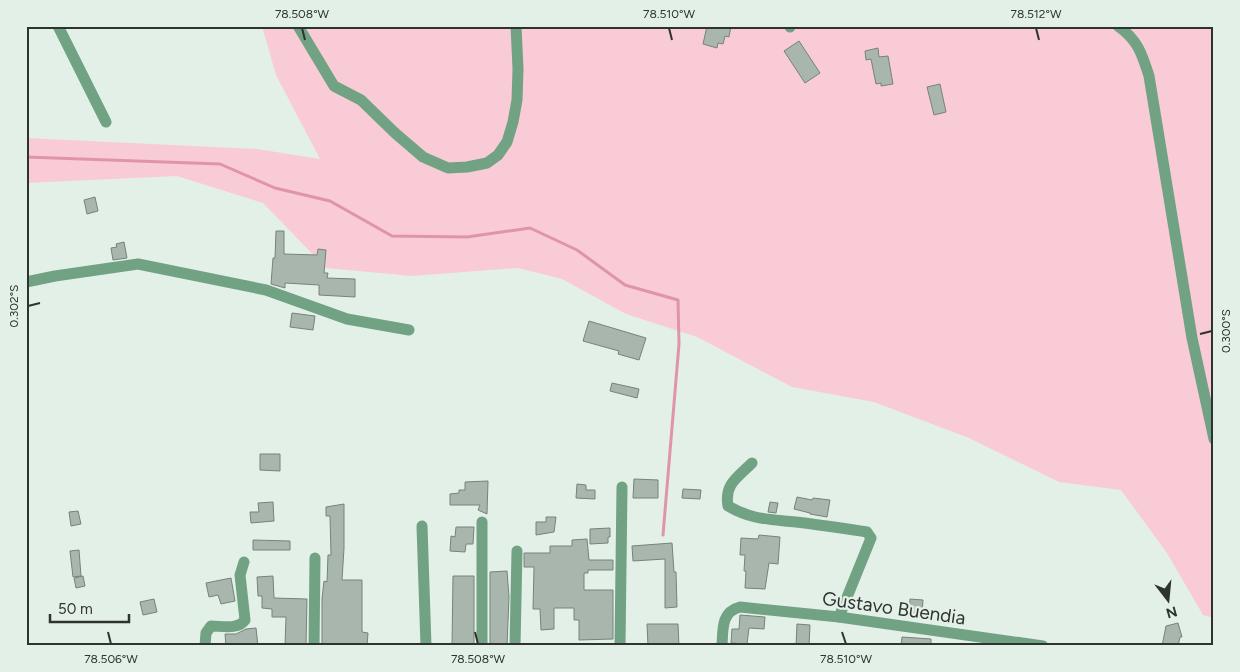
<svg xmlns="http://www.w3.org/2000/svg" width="1240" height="672" font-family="Figtree,sans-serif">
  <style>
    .green { fill: #f9cbd6 }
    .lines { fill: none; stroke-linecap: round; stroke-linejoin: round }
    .stream { stroke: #e094a9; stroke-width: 3 }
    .building { fill: #a9b6ad; stroke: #76827a }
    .street { stroke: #71a283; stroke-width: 11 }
    .ticks { fill: none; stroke: #2e332f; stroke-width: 2 }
    .labels { text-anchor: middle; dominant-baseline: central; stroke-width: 4.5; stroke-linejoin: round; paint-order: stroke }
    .street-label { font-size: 19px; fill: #2e332f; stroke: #e3f0e7 }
    .neatline { fill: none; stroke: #2e332f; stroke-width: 2 }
    .ticks-label { font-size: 12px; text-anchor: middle; fill: #2e332f }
  </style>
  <rect width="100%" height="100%" fill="#e3f0e7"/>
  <path class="green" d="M262,26H1214V618L1203,615L1167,553L1121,490L1059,482L969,438L874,402L792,387L697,337L626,314L562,279L518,268L412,276L326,268L263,203L177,176L26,183V138L257,149L320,159L276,75Z"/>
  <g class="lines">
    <path class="stream" d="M26,157L220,164L275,188L330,201L392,236L467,237L530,228L577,250L625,285L678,300L679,344L663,535"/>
  </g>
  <g class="building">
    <path d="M707,26H731L729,37L725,36L723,44L718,43L717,48L703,44Z"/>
    <path d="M799,41L820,73L805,83L784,51Z"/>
    <path d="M878,48L879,57L888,56L893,84L881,86V83L876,84L871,59L866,60L865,51Z"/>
    <path d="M940,84L946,112L934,115L927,87Z"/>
    <path d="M95,197L98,211L87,214L84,200Z"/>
    <path d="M276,231H284V254L317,255L318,249L326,250L324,273H328L327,278L355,279V297L319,295V285L285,283V288L271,284L273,258H275Z"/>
    <path d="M124,242L127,258L113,260L111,248L117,247L116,244Z"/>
    <path d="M292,313L315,316L313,330L290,327Z"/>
    <path d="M589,321L646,338L639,360L618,354L619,351L583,341Z"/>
    <path d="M612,383L639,389L637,398L610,391Z"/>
    <path d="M260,454H280V471L260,470Z"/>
    <path d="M634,479L658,480V498H633Z"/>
    <path d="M488,481L487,514L478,510L480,505H450V494L459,493V490H465V482Z"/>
    <path d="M577,484L586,485V490H595V499L576,498Z"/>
    <path d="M683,489L701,490L700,499L682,498Z"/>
    <path d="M797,497L812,500L813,498L830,500L827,517L810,514V513L794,509Z"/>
    <path d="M273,502L274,521L251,523L250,512H259L258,503Z"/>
    <path d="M770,502L778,503L776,513L768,512Z"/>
    <path d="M344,504V548L342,580H362V632L368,633L367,646H322V599L324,581L327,582L328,555H331L330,516H326V507Z"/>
    <path d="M78,511L81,524L71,526L69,512Z"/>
    <path d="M546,517H556L554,532L536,535V522H546Z"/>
    <path d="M456,527H474L473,544H466L465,552L450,551L451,536L455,537Z"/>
    <path d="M610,528V537H608V543L590,544V529Z"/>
    <path d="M759,535L780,537L778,564L769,563L765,589L745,588L746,571H744L745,555H740L741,538L758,539Z"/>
    <path d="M587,539L589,560H613V570H588V573H584V590H613V639L579,640V620H574V608H554V629L541,630L540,609H533L534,567H524V553H550V546H572V540Z"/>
    <path d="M253,540L290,541V550H253Z"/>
    <path d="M672,543L674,572H676L677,607L665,608V559L633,561L632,546Z"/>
    <path d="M79,550L81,576L73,577L70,551Z"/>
    <path d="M507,571L509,597L507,646H490V572Z"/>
    <path d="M83,576L85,586L76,588L74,578Z"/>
    <path d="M273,576L274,598L307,599L306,646H285L286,617H272V609L262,608V596H258L257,577Z"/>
    <path d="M453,576H474V645L452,646Z"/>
    <path d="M231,578L235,601L221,604L218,595L209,597L206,583Z"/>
    <path d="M154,599L157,612L143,615L140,602Z"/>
    <path d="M910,599L923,600L922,614L909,612Z"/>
    <path d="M740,615L765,617L764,629L749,628L747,644L731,643L732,629H739Z"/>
    <path d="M1178,623L1182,637H1180L1178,646H1162L1166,626Z"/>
    <path d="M647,624H678L679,646H648Z"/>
    <path d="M797,624L810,625L809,646H796Z"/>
    <path d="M256,628L258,646H226L225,634H236L246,629Z"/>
    <path d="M902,637L931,639V646H901Z"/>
  </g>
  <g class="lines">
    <g class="street">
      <path d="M58,26L106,122"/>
      <path d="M298,26L334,86L361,100L395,133L423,157L448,168L467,167L487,163L498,155L507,142L513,122L517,100L518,69L516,26"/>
      <path d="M790,26V27"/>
      <path d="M1118,26C1138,40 1142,54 1149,76L1192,338L1214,439"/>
      <path d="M26,282L55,276L138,264L266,290L347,319L409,330"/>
      <path d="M752,463C738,477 724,484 728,506C752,520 769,519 796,522C820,525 843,528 867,532L871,538L839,617"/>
      <path d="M422,526L426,646"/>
      <path d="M205,646L206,633L211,626C222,626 238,630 245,620L240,575L244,562"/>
      <path d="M314,646L315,558"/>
      <path d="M482,646V522"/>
      <path d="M515,646L517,551"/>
      <path d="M620,646L622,487"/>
      <path d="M722,646C723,629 721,612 740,607L839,617L1043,646"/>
    </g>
  </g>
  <path class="ticks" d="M302,28L305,40M669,28L672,40M1036,28L1039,40M28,306L40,303M1200,334L1212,331M108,632L111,644M475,632L478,644M842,632L846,644"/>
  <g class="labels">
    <g class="street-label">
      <text transform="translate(894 608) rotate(8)">Gustavo Buendia</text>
    </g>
  </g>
  <rect width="1240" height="672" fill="none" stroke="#e3f0e7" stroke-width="55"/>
  <g transform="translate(1168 600) rotate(164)" stroke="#e3f0e7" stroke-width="4" paint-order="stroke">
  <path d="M0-4L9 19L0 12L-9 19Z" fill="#2e332f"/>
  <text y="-8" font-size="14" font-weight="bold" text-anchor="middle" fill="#2e332f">N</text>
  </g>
  <path d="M50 614v8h79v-8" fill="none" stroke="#2e332f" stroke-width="2.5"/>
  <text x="58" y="614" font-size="15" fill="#2e332f" stroke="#e3f0e7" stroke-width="4" paint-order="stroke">50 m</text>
  <rect x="28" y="28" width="1184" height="616" class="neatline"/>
  <g class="ticks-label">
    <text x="302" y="18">78.508°W</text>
    <text x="669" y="18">78.510°W</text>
    <text x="1036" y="18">78.512°W</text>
    <text transform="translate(14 306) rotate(-90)" y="4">0.302°S</text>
    <text transform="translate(1226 331) rotate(-90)" y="4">0.300°S</text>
    <text x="111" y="663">78.506°W</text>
    <text x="478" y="663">78.508°W</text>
    <text x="846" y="663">78.510°W</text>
  </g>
</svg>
